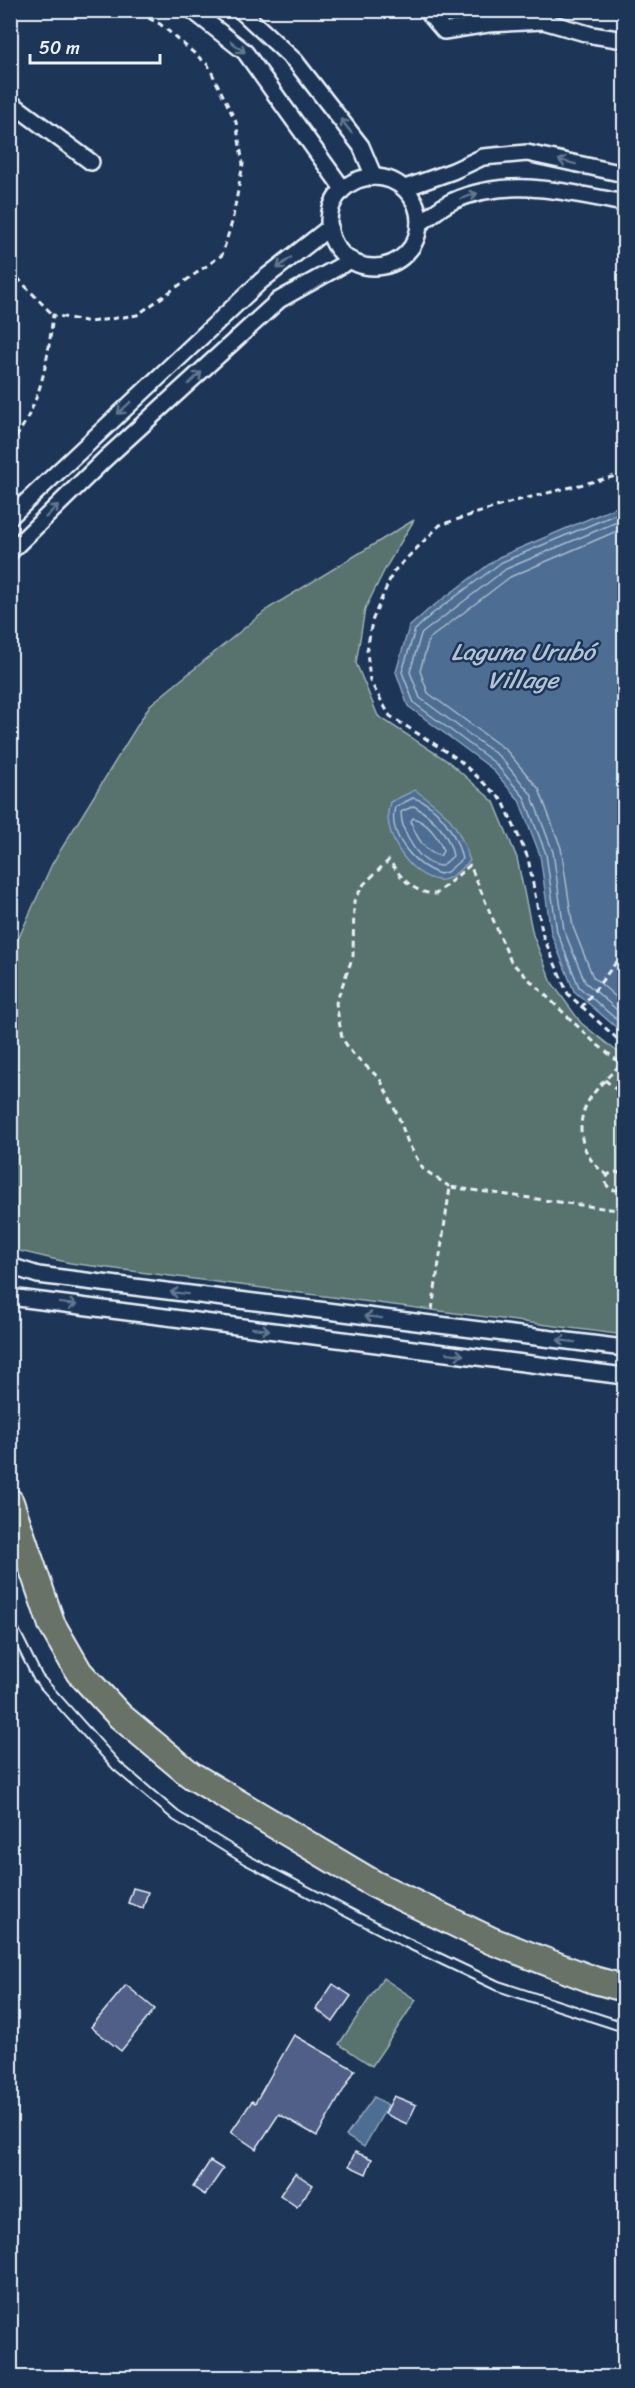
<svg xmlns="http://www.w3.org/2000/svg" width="635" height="2388" font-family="Sriracha,sans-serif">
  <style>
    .green { fill: #58726e; stroke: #a0b2b3; stroke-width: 1.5 }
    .water { fill: #4e6d92; stroke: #8ca2bb; stroke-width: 1.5 }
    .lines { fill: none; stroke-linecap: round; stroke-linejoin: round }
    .shore { stroke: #aabccf; stroke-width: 1.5 }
    .building { fill: #505f87; stroke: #e8f1f8; stroke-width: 1.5 }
    .service-casing { stroke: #e8f1f8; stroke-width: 12 }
    .minor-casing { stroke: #e8f1f8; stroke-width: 20 }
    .primary-casing { stroke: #e8f1f8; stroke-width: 30 }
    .path { stroke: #e8f1f8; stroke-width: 3; stroke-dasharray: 6 4.5; stroke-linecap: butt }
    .service { stroke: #1d3557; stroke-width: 8 }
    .minor { stroke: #1d3557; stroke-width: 15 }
    .primary { stroke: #697266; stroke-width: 26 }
    .oneway { stroke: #64778f }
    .labels { text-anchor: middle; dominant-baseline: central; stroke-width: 5; stroke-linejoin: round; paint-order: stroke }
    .water-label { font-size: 24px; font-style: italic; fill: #b2c3d4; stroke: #1d3557 }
  </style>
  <rect width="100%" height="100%" fill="#1d3557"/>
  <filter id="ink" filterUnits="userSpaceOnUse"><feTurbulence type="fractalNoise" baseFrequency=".0167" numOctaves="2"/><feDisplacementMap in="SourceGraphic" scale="12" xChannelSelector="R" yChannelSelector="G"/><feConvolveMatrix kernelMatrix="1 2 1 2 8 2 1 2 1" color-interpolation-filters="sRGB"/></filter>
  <g filter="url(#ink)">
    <g class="green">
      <path d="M414,520L386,567L365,609L356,663L378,716L449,762L494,802L517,858L533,935L552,983L581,1023L624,1057V1335L70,1263L11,1249V955L52,864L150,705L269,608Z"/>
      <path d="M383,1978L416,2000L372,2066L339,2044Z"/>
    </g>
    <g class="water">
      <path d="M624,504V1034L574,991L551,933L540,855L519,800L491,768L408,706L396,672L409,627L428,610L499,557Z"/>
      <path d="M415,790C448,813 458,823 470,861C462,867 450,882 439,880C408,877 380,830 390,802Z"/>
      <path d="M374,2097L388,2105L364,2147L346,2136Z"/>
    </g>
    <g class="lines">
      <g class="shore">
        <path d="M624,511L502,562L432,614L415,630L402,672L414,703L495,763L524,797L546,854L557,932L579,987L624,1026"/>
        <path d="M624,519L506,569L421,634L410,672L420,698L500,757L531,794L553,852L564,930L585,982L624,1016"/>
        <path d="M624,528L510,577L429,639L420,671L428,693L506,750L539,789L561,848L573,927L593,977L624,1004"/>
        <path d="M413,798C438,804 457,835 462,859L447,872L440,874C415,866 387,835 395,807Z"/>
        <path d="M414,806C434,818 449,833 453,856L442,866C420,866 401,833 401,812Z"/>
        <path d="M413,818C427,822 439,837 443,851L440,856C425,853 415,835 411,821Z"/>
      </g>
    </g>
    <g class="building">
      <path d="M133,1888L148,1892L143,1908L128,1903Z"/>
      <path d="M333,1984L351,1996L333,2022L316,2009Z"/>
      <path d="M126,1985L155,2009L121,2051L91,2027Z"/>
      <path d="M294,2035L355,2070L317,2136L279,2114L256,2149L231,2132L252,2101L255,2103Z"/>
      <path d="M394,2096L416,2105L407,2124L385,2114Z"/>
      <path d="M355,2152L372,2159L366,2174L349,2166Z"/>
      <path d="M210,2161L223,2169L205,2195L193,2187Z"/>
      <path d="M295,2173L313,2185L297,2207L280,2195Z"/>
    </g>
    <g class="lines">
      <defs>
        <path id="service" d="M10,1618L14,1630L38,1678L117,1766L176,1816L247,1860L403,1941L498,1986L624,2027"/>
        <g id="minor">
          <path d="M192,10L245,52L343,189"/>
          <path d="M240,10L295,61L361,146L374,177"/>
          <path d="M426,10L444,31L488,24L543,21L592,35L624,40"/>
          <path d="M10,102L91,162"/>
          <circle cx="374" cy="222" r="45"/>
          <path d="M405,188L453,171L483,157L527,153L624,174"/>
          <path d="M419,224C430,217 441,206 453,201C509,176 567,192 624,203"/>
          <path d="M10,517L261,281L330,227"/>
          <path d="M10,552L105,459L279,300L351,260"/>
          <path d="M10,1266L38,1275L624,1348"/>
          <path d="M10,1295L18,1298L624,1376"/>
        </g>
        <path id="primary" d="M10,1502L52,1625L79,1672L120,1716L191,1775L374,1884L492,1941L594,1980L624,1988"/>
      </defs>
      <use href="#service" class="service-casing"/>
      <use href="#minor" class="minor-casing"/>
      <use href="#primary" class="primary-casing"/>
      <g class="path">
        <path d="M10,270L53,315"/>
        <path d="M10,446C41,403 47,366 53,315L90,322L137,315L222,255L232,222L243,164L236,122L208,65L160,24L133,10"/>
        <path d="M624,474L515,501L440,525L393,572L372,621L367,651L370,681L390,716L458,759L503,801L528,858L543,936L568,994L624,1045"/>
        <path d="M581,1008L624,952"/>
        <path d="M605,1080L624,1096"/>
        <circle cx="615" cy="1181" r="9"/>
        <path d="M608,1175C596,1168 587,1157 583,1143C574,1107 597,1088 621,1064"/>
        <path d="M450,1187L423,1169L408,1143L399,1118L380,1079L352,1053L342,1038L336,1003L353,956L354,901L364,884L389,860C402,879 413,893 436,894L470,865L511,962L594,1042L624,1066"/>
        <path d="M432,1310L450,1187L624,1211"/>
      </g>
      <use href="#service" class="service"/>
      <use href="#minor" class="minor"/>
      <use href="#primary" class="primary"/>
    </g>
    <defs><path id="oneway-shaft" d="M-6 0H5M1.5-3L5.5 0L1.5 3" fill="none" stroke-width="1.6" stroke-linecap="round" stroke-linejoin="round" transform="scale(1.5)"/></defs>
    <g class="oneway">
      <use href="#oneway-shaft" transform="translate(238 47) rotate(39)"/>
      <use href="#oneway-shaft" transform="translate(346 126) rotate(-128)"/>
      <use href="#oneway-shaft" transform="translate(567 162) rotate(-166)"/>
      <use href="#oneway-shaft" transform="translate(469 196) rotate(-18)"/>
      <use href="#oneway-shaft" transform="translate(284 263) rotate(142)"/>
      <use href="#oneway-shaft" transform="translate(195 378) rotate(-42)"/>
      <use href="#oneway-shaft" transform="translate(124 408) rotate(137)"/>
      <use href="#oneway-shaft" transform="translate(52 511) rotate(-45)"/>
      <use href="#oneway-shaft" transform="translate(179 1293) rotate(-173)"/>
      <use href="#oneway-shaft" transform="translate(68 1304) rotate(7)"/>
      <use href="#oneway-shaft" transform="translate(373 1317) rotate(-173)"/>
      <use href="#oneway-shaft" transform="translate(261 1329) rotate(7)"/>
      <use href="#oneway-shaft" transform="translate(566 1341) rotate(-173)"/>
      <use href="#oneway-shaft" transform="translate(455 1354) rotate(7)"/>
    </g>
  </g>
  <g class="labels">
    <g class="water-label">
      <text x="523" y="652">Laguna Urubó<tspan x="523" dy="28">Village</tspan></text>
    </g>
  </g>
  <rect width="635" height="2388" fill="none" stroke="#1d3557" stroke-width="36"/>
  <rect x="18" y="18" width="599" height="2352" fill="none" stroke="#e8f1f8" stroke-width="2" filter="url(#ink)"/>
  <path d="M30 54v9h130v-9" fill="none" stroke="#e8f1f8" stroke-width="3"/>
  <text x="39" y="54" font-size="18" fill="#e8f1f8" stroke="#1d3557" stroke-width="4.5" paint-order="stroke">50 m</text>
</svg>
